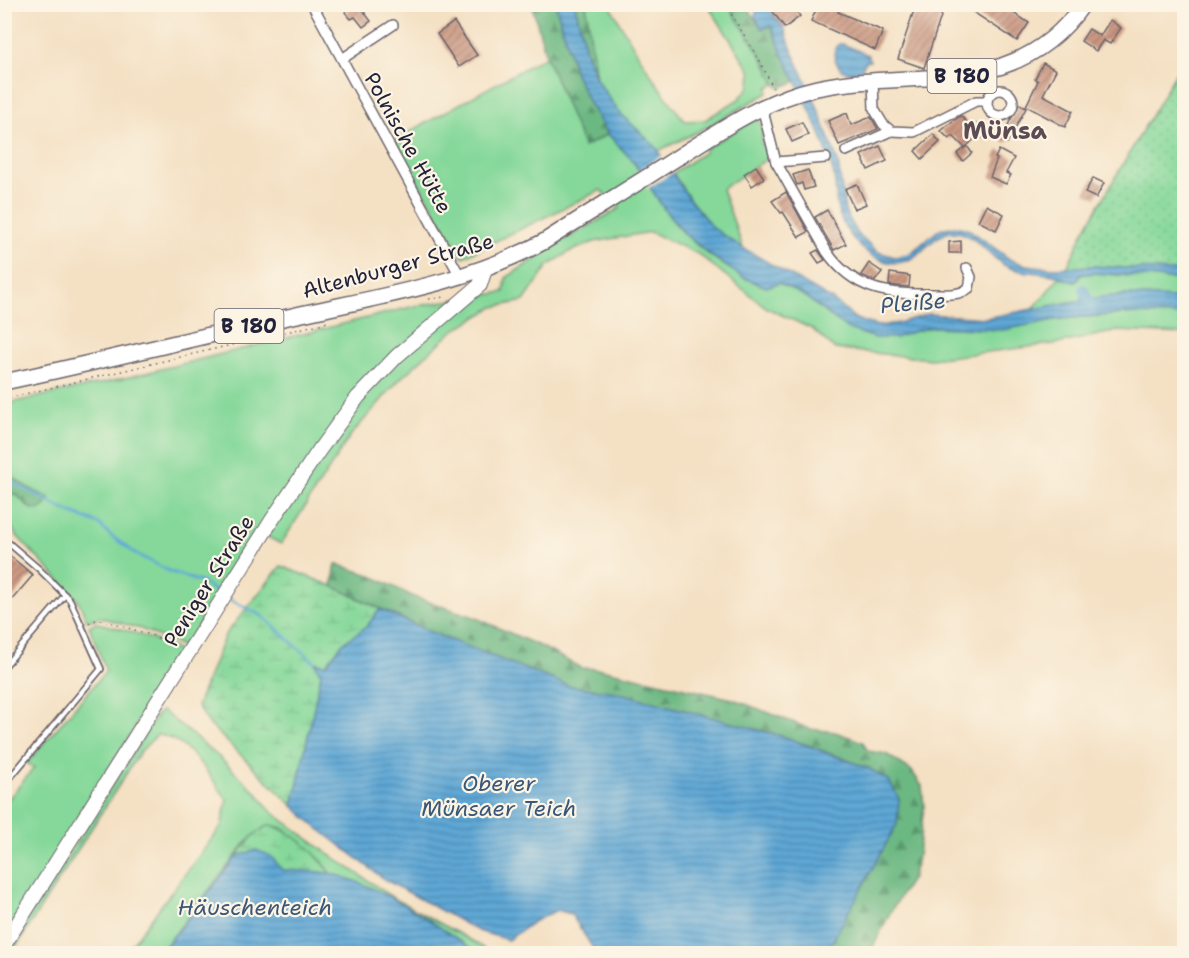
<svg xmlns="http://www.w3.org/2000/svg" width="1189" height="958" font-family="'Shantell Sans',sans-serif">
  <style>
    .grass { fill: #85d89a; stroke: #547d6a; stroke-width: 1.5 }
    .forest { fill: url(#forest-firs); stroke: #476d5e; stroke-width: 1.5 }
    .wetland { fill: url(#wetland-marsh); stroke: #547d6a; stroke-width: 1.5 }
    .garden { fill: url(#garden-dots); stroke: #547d6a; stroke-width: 1.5 }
    .water { fill: url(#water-rules); stroke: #406488; stroke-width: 1.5 }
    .pier { fill: #f4e0c3 }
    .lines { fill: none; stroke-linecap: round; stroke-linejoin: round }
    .stream { stroke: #5ea7d5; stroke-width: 3 }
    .canal { stroke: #5ea7d5; stroke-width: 10 }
    .building { fill: url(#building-hatch) }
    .lane-casing { stroke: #6c646b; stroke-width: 8 }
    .street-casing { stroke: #6c646b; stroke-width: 12 }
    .secondary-casing { stroke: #6c646b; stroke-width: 16 }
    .primary-casing { stroke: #6c646b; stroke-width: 18 }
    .path { stroke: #6c646b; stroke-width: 1.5; stroke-dasharray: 1.5 4.5; stroke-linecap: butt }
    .lane { stroke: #fff; stroke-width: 4.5 }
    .street { stroke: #fff; stroke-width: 9 }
    .secondary { stroke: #fff; stroke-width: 14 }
    .primary { stroke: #fff; stroke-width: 15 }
    .labels { text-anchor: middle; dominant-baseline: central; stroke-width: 4.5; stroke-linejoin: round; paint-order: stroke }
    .shield { fill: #fcf5e5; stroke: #63616e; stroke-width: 1.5 }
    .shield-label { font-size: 20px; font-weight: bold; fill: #22223b }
    .street-label { font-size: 21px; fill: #22223b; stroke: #fcf5e5 }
    .water-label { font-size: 22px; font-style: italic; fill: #3a5779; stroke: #fcf5e5 }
    .quarter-label { font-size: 24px; font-weight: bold; fill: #5d4b54; stroke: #fcf5e5 }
  </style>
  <defs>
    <pattern id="forest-firs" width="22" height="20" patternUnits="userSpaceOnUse" patternTransform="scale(1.5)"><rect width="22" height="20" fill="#6cb882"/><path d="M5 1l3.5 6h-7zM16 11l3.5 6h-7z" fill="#58956c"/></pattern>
    <pattern id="wetland-marsh" width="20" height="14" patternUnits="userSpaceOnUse" patternTransform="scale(1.5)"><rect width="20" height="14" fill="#85d89a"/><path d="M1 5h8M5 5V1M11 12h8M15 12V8" fill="none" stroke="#73b986"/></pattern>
    <pattern id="garden-dots" width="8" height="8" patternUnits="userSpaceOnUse" patternTransform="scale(1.5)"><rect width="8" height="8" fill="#85d89a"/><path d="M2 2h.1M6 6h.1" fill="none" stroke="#73b986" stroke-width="1.8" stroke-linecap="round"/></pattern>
    <pattern id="water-rules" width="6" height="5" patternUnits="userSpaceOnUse" patternTransform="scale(1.5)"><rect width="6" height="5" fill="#5ea7d5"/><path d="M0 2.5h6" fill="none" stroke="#4d88ae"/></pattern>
    <pattern id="building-hatch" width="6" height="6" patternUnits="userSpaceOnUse" patternTransform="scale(1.5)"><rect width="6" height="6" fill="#cb9882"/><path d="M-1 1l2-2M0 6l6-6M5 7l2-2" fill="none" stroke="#a47c6c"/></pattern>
  </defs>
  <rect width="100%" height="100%" fill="#fcf5e5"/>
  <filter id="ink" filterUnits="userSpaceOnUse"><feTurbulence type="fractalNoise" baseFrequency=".0167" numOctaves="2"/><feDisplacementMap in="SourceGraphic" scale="12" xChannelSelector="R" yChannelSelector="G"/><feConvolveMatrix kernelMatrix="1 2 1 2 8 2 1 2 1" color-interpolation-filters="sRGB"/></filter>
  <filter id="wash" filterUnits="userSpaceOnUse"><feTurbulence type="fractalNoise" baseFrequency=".008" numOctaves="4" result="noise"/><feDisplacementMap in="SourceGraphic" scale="24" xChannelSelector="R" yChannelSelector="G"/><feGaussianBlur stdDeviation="1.35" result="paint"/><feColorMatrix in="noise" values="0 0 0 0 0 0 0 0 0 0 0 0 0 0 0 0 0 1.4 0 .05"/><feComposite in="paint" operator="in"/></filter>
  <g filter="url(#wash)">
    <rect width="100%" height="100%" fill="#f4e0c3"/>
    <g class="grass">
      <path d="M586,5H610C632,46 655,85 685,121L705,120L739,99L750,86L751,72L708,5H728L764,60L775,84L768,87V93L701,130L658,151L619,112L596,79Z"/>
      <path d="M546,56L584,147L608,134C616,144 626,152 633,162C645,176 653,193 664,209C688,244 727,270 766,287L779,283L803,295L827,314L895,338L915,331L932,327L1032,324L1059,319L1123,314L1184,315V334L1117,331L1061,343L931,359L835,349L812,329L767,308L698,254L650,232L594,242L569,252L548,266L524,301L494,307L473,319L453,331L399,380L350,436L281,544L260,533L184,647L141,629L100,617L87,621L78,600L16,535L5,517V494H16L30,508L48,499C32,490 15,483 5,467L4,404L113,381L415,306L504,292L506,278L562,241L620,208L601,190L463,257L393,141Z"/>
      <path d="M756,119L762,125V145L766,146L770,157L722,189L743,248L713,228L690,200L673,173L705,152L704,149Z"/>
      <path d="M1093,273L1184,280V299L1129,295L1092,298L1087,287H1085L1080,290L1083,301L1033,309L1059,277L1075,282L1080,275Z"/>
      <path d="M96,623C111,625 173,643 181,654L5,936V803L34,768L27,763L106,671L89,626Z"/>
      <path d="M163,711L219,757L255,791L271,811L326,852L394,898L474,942L490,953H478L433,923L370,888L330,873L322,861L283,828L270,825L248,840L160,953H125L221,827L227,800C212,778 185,736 157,735L140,752L12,953L6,954L143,737L159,712Z"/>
    </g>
    <g class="forest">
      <path d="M532,5H556L575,73L589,103L608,134L584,147L546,56Z"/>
      <path d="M575,5H586L596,79L586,51Z"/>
      <path d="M728,5H747L757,23L766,27L771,26L782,53L797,81L780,88L775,84L764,60Z"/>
      <path d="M4,467C15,483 32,490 49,498L46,505L39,510L30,508L16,494H5Z"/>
      <path d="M336,564L370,575L414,597L474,617L544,648L581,668L601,669L733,699L810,729L835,732L863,742L868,751L886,754L911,770L922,786L924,806L918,856L912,878L891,911L870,953H826L858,892L899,799L889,781L870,769L837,756L785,737L616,692L569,686L435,634L332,586Z"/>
    </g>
    <g class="wetland">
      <path d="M281,566L332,586L380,609L367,626L343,643L325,665L315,663L321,674L293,806L210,725L197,706L225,635Z"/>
      <path d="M270,825C293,831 317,853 330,873L282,870C269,855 257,848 237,856C246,843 255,831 270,825Z"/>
    </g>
    <path class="garden" d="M1184,59V272L1093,266L1067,268L1083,233Z"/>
    <g class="water">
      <path d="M556,5H575L586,51L596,79L619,112L655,146L690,200L713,228L743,248L833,300L856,319L878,326L899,323L928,314L985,318L1092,298L1129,295L1184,299V315L1123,314L1059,319L1003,330L932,327L915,331L895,338H876L848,329L803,295L779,283L766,287L742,277L716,259L685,234L665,210L633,161L608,134L589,103L575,73Z"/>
      <path d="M761,5H765L784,28L793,53L814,98L838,162L845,211L858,234L878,252L895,257L909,254L940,229L956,226L970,230L1011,260L1026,265L1053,268L1093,266L1184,272V280L1093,273L1080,275L1079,279L1075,282C1068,280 1060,277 1053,275C1037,271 1019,274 1004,265C989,256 976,234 956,232C928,230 920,272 884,261C863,255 845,232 839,213C834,200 837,185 833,172C821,129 800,90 781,51C777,42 776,34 771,26L762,29L755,17L757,8Z"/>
      <path d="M839,44H843L868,55L870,61H866L861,70L850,73L842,70C835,63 830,51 839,44Z"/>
      <path d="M380,609L435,634L569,686L616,692L785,737L870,769L889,781L899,799L897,824L826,953H596L571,914L557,910L533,922L508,940L478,931L384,879L315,826L293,806L321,674L314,662L326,665L343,643L367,626Z"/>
      <path d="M256,850L271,856L282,870C299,871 317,870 333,874C382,886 437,925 478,953H160L237,856Z"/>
    </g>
    <path class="pier" d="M664,154L675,171L647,189L636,172Z"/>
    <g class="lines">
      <g class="stream">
        <path d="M4,478L65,510L99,524L110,535L136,554L169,571L203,583L217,592"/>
        <path d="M231,600L262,616L314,662"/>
      </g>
      <path class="canal" d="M1083,289L1092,307"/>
    </g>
    <g id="blocks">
      <g class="building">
        <path d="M346,4H358L371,21L363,27L355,17L351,19L345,12L350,8Z"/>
        <path d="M767,4H791L800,16L785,28Z"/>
        <path d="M819,4H841L838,12L883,31L875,50L811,21Z"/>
        <path d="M916,4H945L924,68L898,59Z"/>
        <path d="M961,4H1000L1029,23L1017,41Z"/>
        <path d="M1110,20L1121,28L1110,44L1103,40L1096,51L1081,41L1089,29L1100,36Z"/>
        <path d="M454,22L477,55L459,67L437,34Z"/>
        <path d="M1043,63L1056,70L1043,95L1073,111L1065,127L1026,106L1038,81L1035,79Z"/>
        <path d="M1019,104L1026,108L1007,143L1000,140Z"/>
        <path d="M847,113L851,125L871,117L878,129L839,145L828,121Z"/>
        <path d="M961,116L973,129L977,124L993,133L988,141L978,135L965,148L953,136L949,139L941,131L954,120Z"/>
        <path d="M802,122L808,135L792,142L786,129Z"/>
        <path d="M933,134L940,142L922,159L915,151Z"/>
        <path d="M880,146L887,161L868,170L861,155Z"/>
        <path d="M967,146L972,153L963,161L957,154Z"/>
        <path d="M999,150L1014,158L1006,173L1011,175L1006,184L990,177L997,159L995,158Z"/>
        <path d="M756,166L764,178L752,186L744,174Z"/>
        <path d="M808,170L814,187L804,190L802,183L797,185L793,175Z"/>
        <path d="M1093,178L1104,183L1096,198L1085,193Z"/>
        <path d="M857,184L866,204L854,209L845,189Z"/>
        <path d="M786,192L808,232L799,237L783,212L781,213L772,201Z"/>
        <path d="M986,205L1004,214L996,230L978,221Z"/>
        <path d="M827,210L846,244L834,250L815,217Z"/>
        <path d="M961,241V253H949V242Z"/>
        <path d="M818,250L825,260L819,263L812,253Z"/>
        <path d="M869,263L882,272L875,281L861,275Z"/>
        <path d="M890,273L910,276L909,287L889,285Z"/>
        <path d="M4,551L33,575L4,609Z"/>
      </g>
    </g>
  </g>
  <g filter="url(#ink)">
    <use href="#blocks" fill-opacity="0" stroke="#6c646b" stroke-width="1.5"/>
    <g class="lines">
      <defs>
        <g id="lane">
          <path d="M4,539L39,569L70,600L101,669L4,785"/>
          <path d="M4,667L65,595"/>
        </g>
        <g id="street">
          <path d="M312,4L460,276"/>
          <path d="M342,59L393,25"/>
          <path d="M873,81L874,109L883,124L891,131L914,132L976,101H987"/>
          <circle cx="1000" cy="103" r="13"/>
          <path d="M762,107L776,162L827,252C854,291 889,295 934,294C947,294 959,296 969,288L971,277L967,268"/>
          <path d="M846,151L891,131"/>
          <path d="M776,162L826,158"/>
        </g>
        <path id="secondary" d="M4,945L272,520L320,449L358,397L397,356L480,285L485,269"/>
        <path id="primary" d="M4,382C99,362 194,338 288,317C375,297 466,284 545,241C587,214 630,188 672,161C718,132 763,100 817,88C914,67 1016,102 1083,4"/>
      </defs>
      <use href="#lane" class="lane-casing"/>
      <use href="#street" class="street-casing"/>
      <use href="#secondary" class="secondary-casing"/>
      <use href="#primary" class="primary-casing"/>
      <g class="path">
        <path d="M725,4L760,61L773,88"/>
        <path d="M429,299L445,297"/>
        <path d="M4,399L328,322"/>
        <path d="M89,623L98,619L151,635L178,647"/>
      </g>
      <use href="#lane" class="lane"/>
      <use href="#street" class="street"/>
      <use href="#secondary" class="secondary"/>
      <use href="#primary" class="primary"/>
    </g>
  </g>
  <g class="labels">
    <g class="shield">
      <rect x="927.5" y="59" width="69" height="34" rx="4.5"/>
      <rect x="214.5" y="309" width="69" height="34" rx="4.5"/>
    </g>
    <g class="shield-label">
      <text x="962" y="76">B 180</text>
      <text x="249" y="326">B 180</text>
    </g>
    <g class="street-label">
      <text transform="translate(408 143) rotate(61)">Polnische Hütte</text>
      <text transform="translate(398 266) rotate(-15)">Altenburger Straße</text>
      <text transform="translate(209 581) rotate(-58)">Peniger Straße</text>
    </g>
    <g class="water-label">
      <text transform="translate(913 303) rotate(-5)">Pleiße</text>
      <text x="499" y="783">Oberer<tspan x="499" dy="25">Münsaer Teich</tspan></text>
      <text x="255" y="907">Häuschenteich</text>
    </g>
    <g class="quarter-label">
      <text x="1005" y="131">Münsa</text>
    </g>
  </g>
  <rect width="1189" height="958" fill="none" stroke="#fcf5e5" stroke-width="24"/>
</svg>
